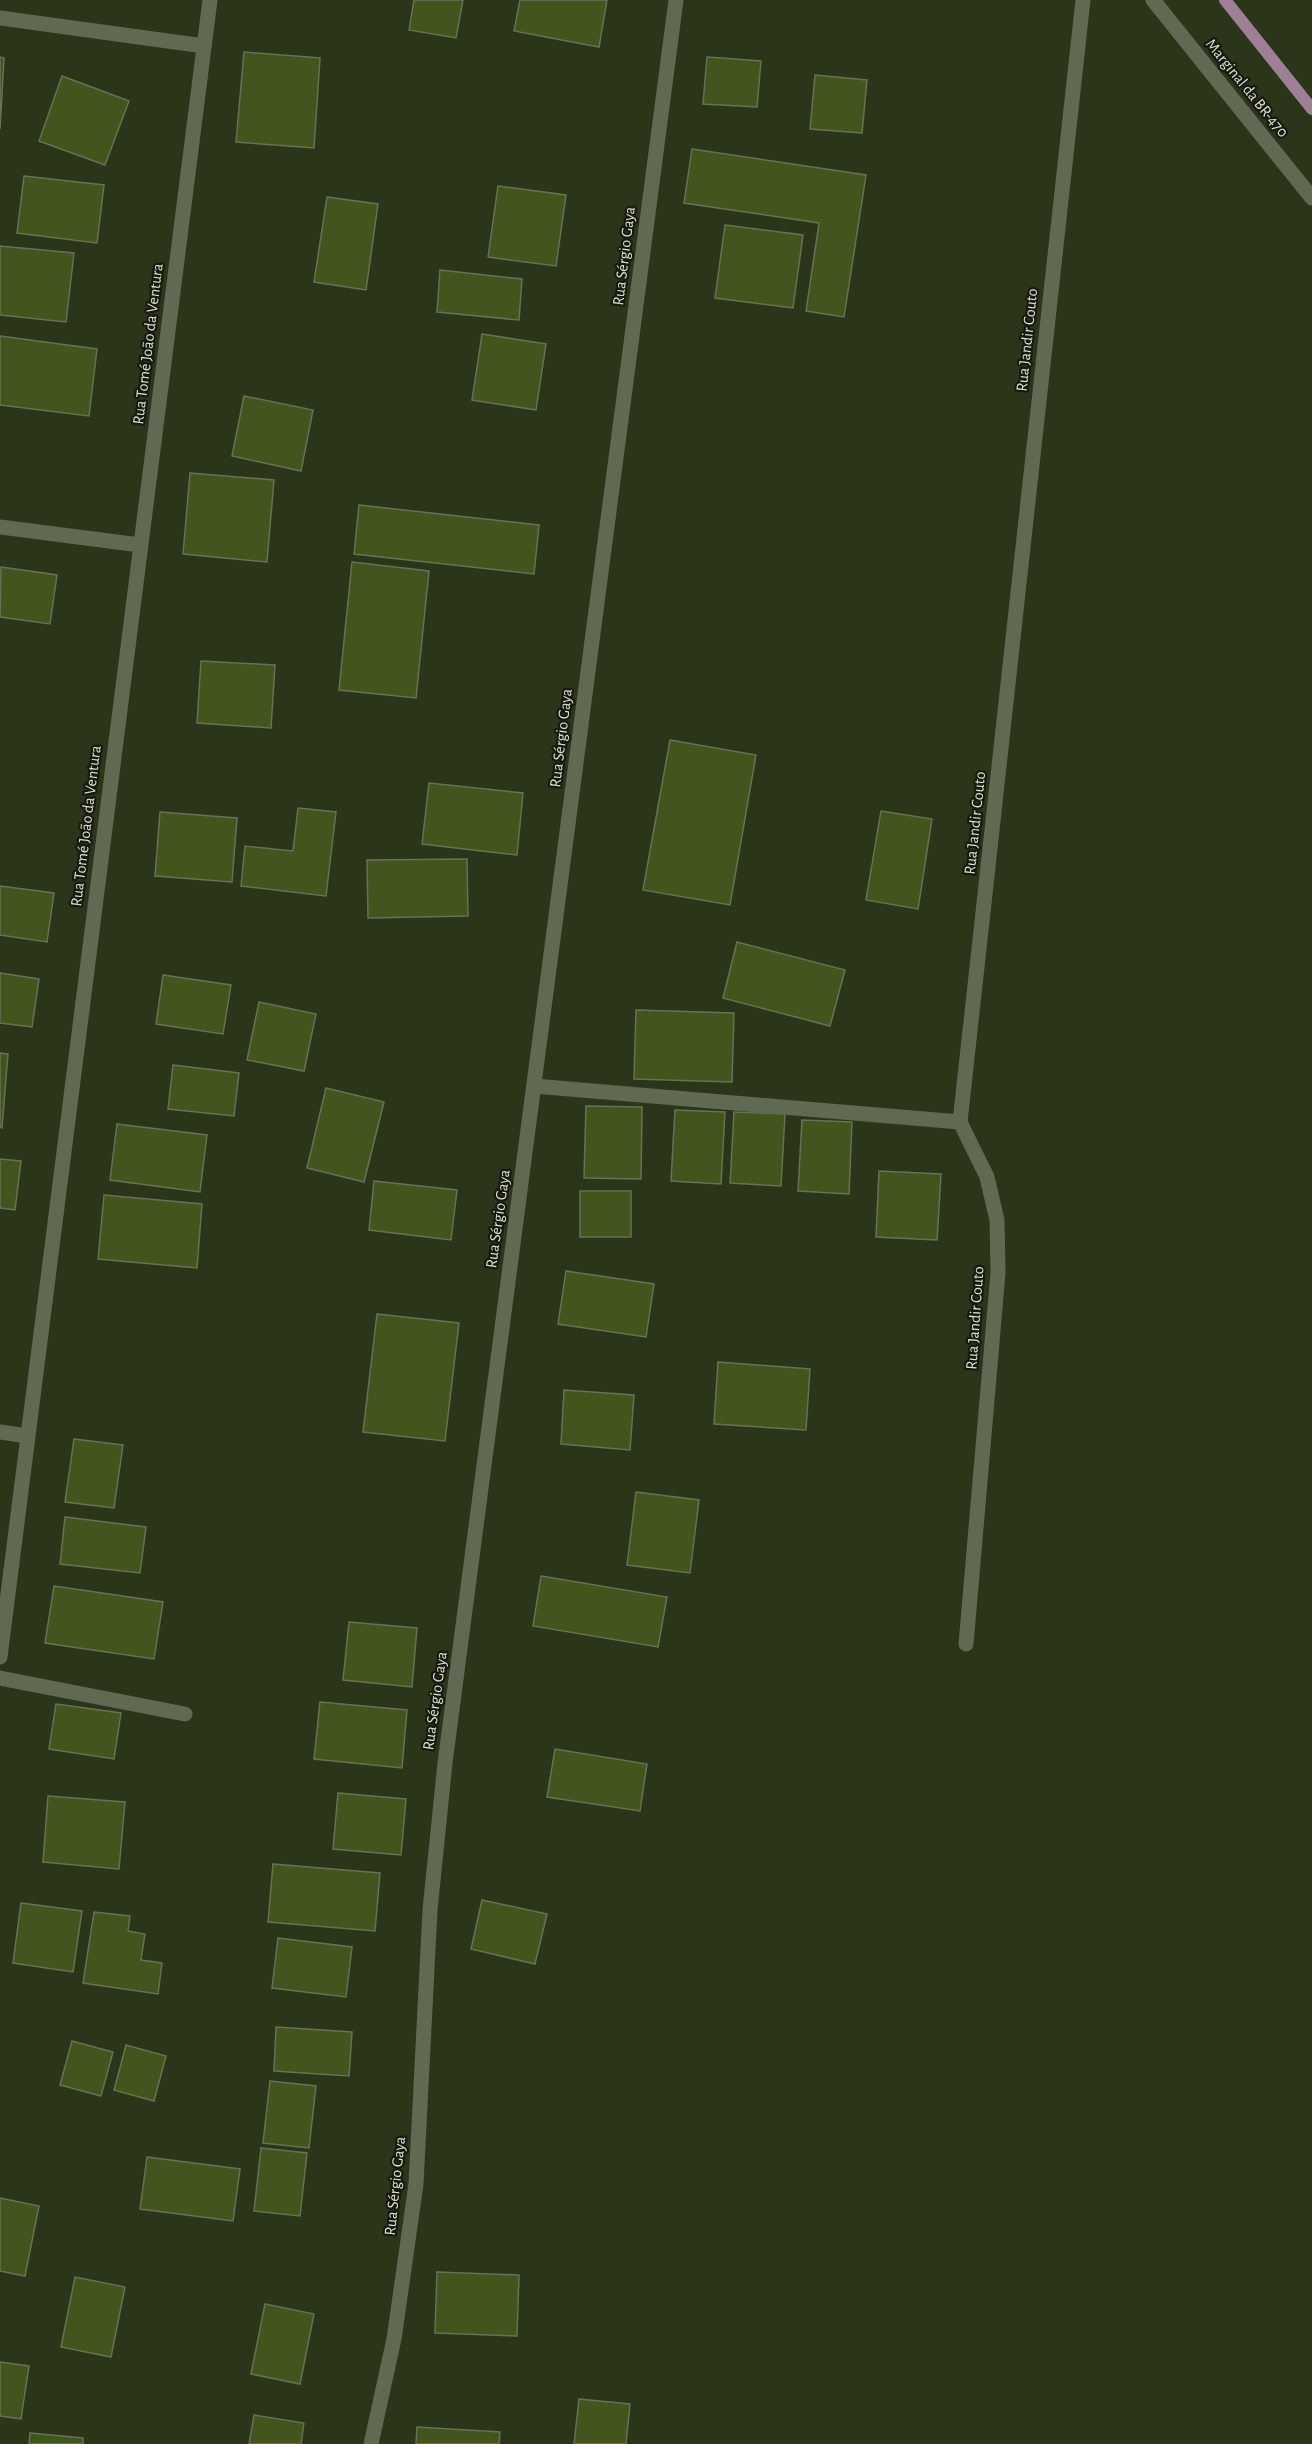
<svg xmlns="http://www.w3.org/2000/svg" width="1312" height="2444" font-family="'Alegreya Sans',sans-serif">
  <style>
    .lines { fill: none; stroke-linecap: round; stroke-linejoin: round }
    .stream { stroke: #9e7f95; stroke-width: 12 }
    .building { fill: #42551c; stroke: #667255; stroke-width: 1.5 }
    .street { stroke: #606a52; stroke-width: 15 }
    .labels { text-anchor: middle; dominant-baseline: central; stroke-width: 4.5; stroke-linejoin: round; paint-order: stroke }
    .street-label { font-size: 16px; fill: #dce3d3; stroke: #161a0f }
  </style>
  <rect width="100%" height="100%" fill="#2b351a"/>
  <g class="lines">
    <path class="stream" d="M1225,0L1312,109"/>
  </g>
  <g class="building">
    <path d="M414,0H463L456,38L409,30Z"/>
    <path d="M520,0H607L599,47L514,31Z"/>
    <path d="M244,52L320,58L314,148L236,142Z"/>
    <path d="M0,57L4,58L0,129Z"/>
    <path d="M707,57L761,61L757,107L703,104Z"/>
    <path d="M815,75L867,80L862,133L810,129Z"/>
    <path d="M62,76L129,101L105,165L39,141Z"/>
    <path d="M692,149L866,175L844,317L806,311L819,223L684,203Z"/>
    <path d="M24,176L104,185L97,243L17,233Z"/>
    <path d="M498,186L566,195L556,266L488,257Z"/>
    <path d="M327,197L378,204L366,290L314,282Z"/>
    <path d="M725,225L803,235L793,308L715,298Z"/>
    <path d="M0,246L74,253L66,322L0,315Z"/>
    <path d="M440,270L522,279L519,320L437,312Z"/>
    <path d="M482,334L546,344L536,410L472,400Z"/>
    <path d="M0,336L97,349L89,416L0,405Z"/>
    <path d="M244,396L313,410L301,471L232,456Z"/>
    <path d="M190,473L274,480L267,562L183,554Z"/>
    <path d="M359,505L539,525L534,574L354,554Z"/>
    <path d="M352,562L429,571L416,698L339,690Z"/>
    <path d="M1,567L57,575L50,624L0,617Z"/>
    <path d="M201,661L275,665L271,728L197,723Z"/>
    <path d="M670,740L756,755L730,905L643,890Z"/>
    <path d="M429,783L523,793L517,855L422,844Z"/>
    <path d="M298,808L336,812L326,896L241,886L245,846L293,851Z"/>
    <path d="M881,811L932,819L918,909L866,900Z"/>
    <path d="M160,812L237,818L232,882L155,876Z"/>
    <path d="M467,859L468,916L368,918L367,860Z"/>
    <path d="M0,886L54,893L47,942L0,935Z"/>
    <path d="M737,942L845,970L830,1026L723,998Z"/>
    <path d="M0,973L39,979L32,1027L0,1023Z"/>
    <path d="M163,975L231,985L223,1034L156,1024Z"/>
    <path d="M259,1002L316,1014L304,1071L247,1060Z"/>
    <path d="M636,1010L734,1013L732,1082L634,1079Z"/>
    <path d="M0,1053L8,1054L2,1128L0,1127Z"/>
    <path d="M173,1065L239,1073L234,1116L168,1109Z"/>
    <path d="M326,1088L384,1102L364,1182L307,1168Z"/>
    <path d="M586,1106L642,1107L641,1179L584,1178Z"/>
    <path d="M675,1110L725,1112L721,1184L671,1181Z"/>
    <path d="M734,1112L785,1114L781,1186L730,1183Z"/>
    <path d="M802,1120L852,1122L849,1194L798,1191Z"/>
    <path d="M117,1124L207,1135L200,1192L110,1180Z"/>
    <path d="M0,1159L21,1161L15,1210L0,1208Z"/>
    <path d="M879,1171L941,1174L937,1240L876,1237Z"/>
    <path d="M374,1181L457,1190L451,1240L369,1230Z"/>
    <rect x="580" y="1191" width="51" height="46"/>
    <path d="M104,1195L202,1204L197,1268L98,1259Z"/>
    <path d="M566,1271L654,1284L646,1337L558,1324Z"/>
    <path d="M377,1314L459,1323L445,1441L363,1432Z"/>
    <path d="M718,1362L810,1369L806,1430L714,1424Z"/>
    <path d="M564,1390L634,1395L630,1450L561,1444Z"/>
    <path d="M74,1439L123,1445L114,1508L65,1502Z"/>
    <path d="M636,1492L699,1500L690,1573L627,1565Z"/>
    <path d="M65,1517L146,1527L140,1573L60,1564Z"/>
    <path d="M541,1576L667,1597L658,1647L533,1626Z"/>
    <path d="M54,1586L163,1602L154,1659L45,1643Z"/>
    <path d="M349,1622L417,1628L412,1687L343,1680Z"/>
    <path d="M320,1702L407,1710L402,1768L314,1759Z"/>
    <path d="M56,1704L121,1713L114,1759L49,1749Z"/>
    <path d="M555,1749L647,1764L640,1811L547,1797Z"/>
    <path d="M338,1793L406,1799L401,1855L333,1849Z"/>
    <path d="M48,1796L125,1802L119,1869L43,1862Z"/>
    <path d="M273,1864L380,1873L375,1931L268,1922Z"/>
    <path d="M482,1900L547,1914L535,1964L471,1949Z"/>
    <path d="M21,1903L82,1911L73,1972L13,1963Z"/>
    <path d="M94,1912L130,1916L128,1931L145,1934L141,1960L162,1963L158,1994L83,1983Z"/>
    <path d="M278,1938L352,1947L346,1997L272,1988Z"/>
    <path d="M276,2027L352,2032L349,2076L274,2071Z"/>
    <path d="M72,2041L113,2052L101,2096L60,2085Z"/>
    <path d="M126,2045L166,2056L154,2101L114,2090Z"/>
    <path d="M270,2081L316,2086L309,2148L263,2143Z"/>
    <path d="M261,2148L307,2153L300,2216L254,2211Z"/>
    <path d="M147,2157L240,2169L233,2221L140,2209Z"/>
    <path d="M0,2198L39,2206L25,2276L0,2271Z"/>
    <path d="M437,2272L519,2275L517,2336L435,2333Z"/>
    <path d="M75,2277L125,2287L111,2357L61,2347Z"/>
    <path d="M265,2304L314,2314L300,2384L251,2374Z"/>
    <path d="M0,2362L29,2366L21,2419L0,2416Z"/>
    <path d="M579,2399L630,2404L626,2444H574Z"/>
    <path d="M254,2415L304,2423L301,2444H249Z"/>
    <path d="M417,2427L500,2432L499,2444H416Z"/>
    <path d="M30,2433L83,2438V2444H29Z"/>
  </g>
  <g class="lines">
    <g class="street">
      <path d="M1153,0L1312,198"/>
      <path d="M0,18L204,46"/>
      <path d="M0,527L140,545"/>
      <path d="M534,1086L960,1122"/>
      <path d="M0,1432L27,1436"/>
      <path d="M966,1644L998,1273L997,1220L987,1177L960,1122L1083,0"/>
      <path d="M0,1657L210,0"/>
      <path d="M0,1678L185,1714"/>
      <path d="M371,2444L394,2339L416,2184L430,1910L445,1763L676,0"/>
    </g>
  </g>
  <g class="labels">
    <g class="street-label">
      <text transform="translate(1247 88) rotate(51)">Marginal da BR-470</text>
      <text transform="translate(624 256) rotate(-83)">Rua Sérgio Gaya</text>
      <text transform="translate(1027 340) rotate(-84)">Rua Jandir Couto</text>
      <text transform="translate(148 344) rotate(-83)">Rua Tomé João da Ventura</text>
      <text transform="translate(561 738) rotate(-83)">Rua Sérgio Gaya</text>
      <text transform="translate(975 823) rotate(-84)">Rua Jandir Couto</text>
      <text transform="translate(86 826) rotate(-83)">Rua Tomé João da Ventura</text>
      <text transform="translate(498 1219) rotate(-82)">Rua Sérgio Gaya</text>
      <text transform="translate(975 1318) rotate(-86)">Rua Jandir Couto</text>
      <text transform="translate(435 1701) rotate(-82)">Rua Sérgio Gaya</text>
      <text transform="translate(395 2186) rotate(-84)">Rua Sérgio Gaya</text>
    </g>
  </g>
</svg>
